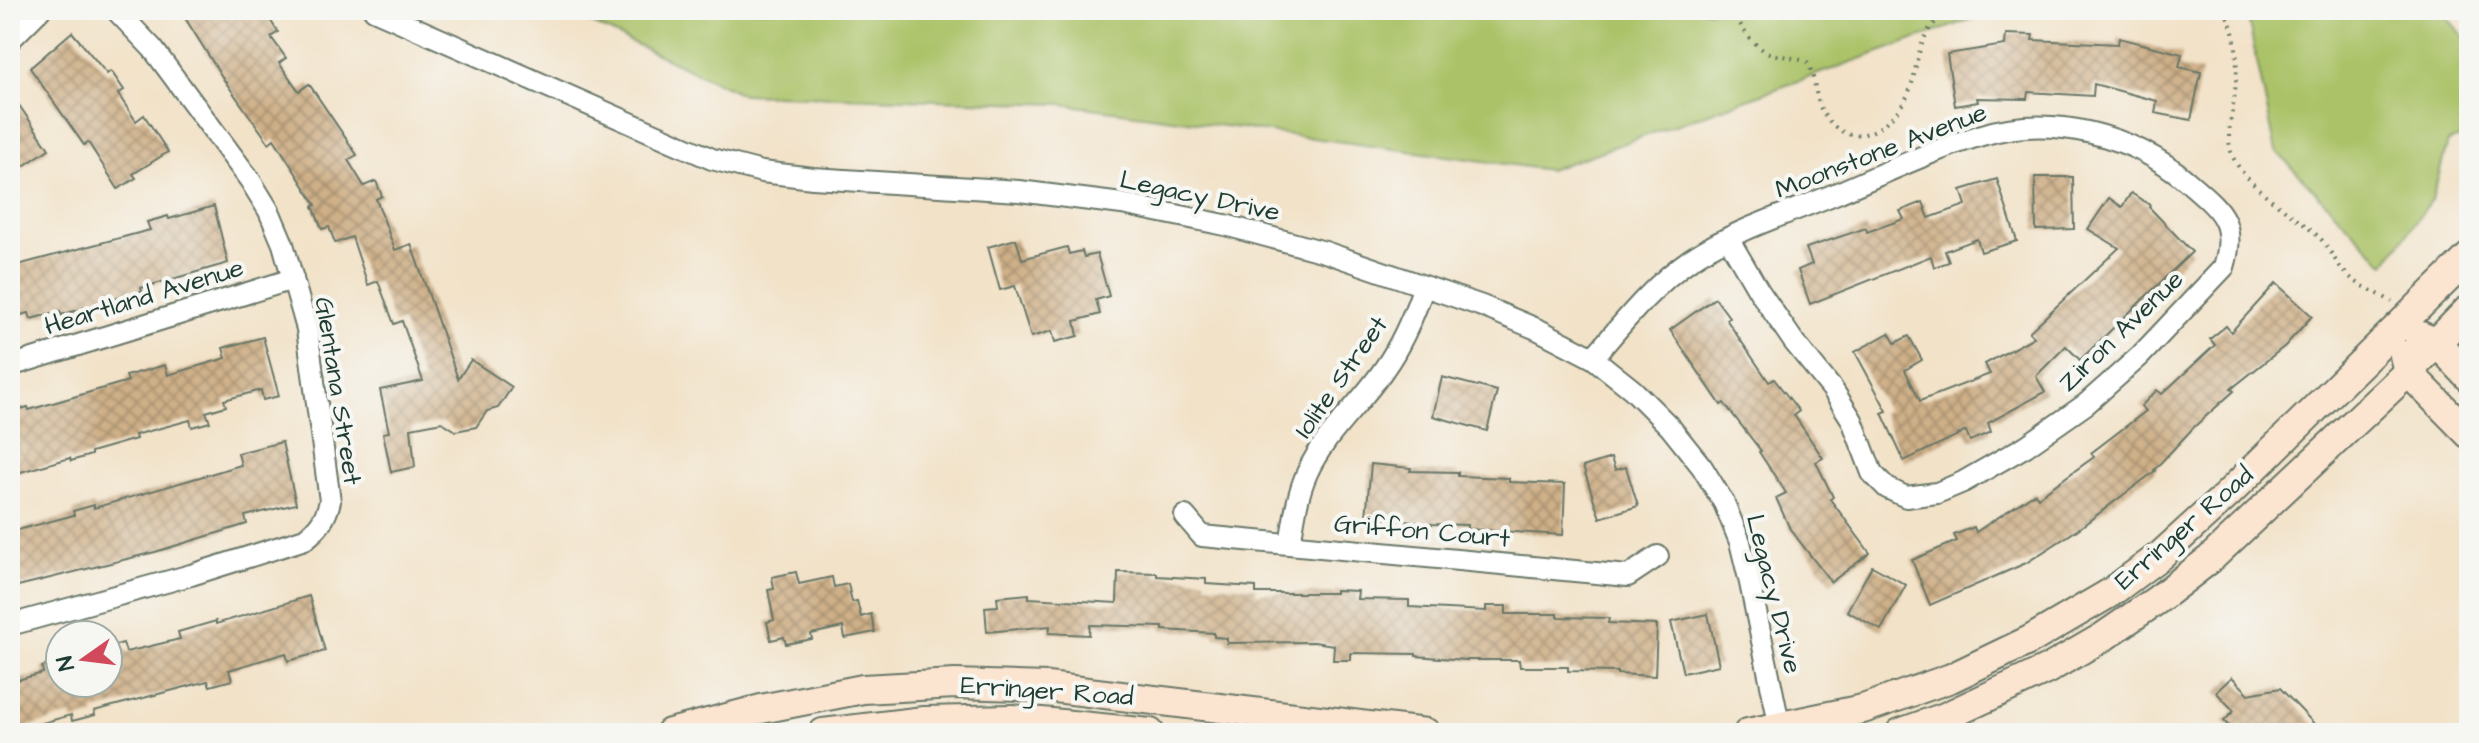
<svg xmlns="http://www.w3.org/2000/svg" width="2479" height="743" font-family="'Architects Daughter',sans-serif">
  <style>
    .grass { fill: #abc267; stroke: #65804e; stroke-width: 2 }
    .building { fill: url(#building-cross-hatch) }
    .lines { fill: none; stroke-linecap: round; stroke-linejoin: round }
    .street-casing { stroke: #697768; stroke-width: 24 }
    .secondary-casing { stroke: #697768; stroke-width: 32 }
    .path { stroke: #697768; stroke-width: 4; stroke-dasharray: 2 6; stroke-linecap: butt }
    .street { stroke: #fff; stroke-width: 20 }
    .secondary { stroke: #fce5d0; stroke-width: 28 }
    .labels { text-anchor: middle; dominant-baseline: central; stroke-width: 8; stroke-linejoin: round; paint-order: stroke }
    .street-label { font-size: 26px; fill: #1f3d34; stroke: #f6f6f2 }
  </style>
  <defs>
    <pattern id="building-cross-hatch" width="8" height="8" patternUnits="userSpaceOnUse" patternTransform="scale(2)"><rect width="8" height="8" fill="#cfb088"/><path d="M0 0l8 8M0 8l8-8" fill="none" stroke="#a79070"/></pattern>
  </defs>
  <rect width="100%" height="100%" fill="#f6f6f2"/>
  <filter id="ink" filterUnits="userSpaceOnUse"><feTurbulence type="fractalNoise" baseFrequency=".0125" numOctaves="2"/><feDisplacementMap in="SourceGraphic" scale="16" xChannelSelector="R" yChannelSelector="G"/><feConvolveMatrix kernelMatrix="1 2 1 2 8 2 1 2 1" color-interpolation-filters="sRGB"/></filter>
  <filter id="wash" filterUnits="userSpaceOnUse"><feTurbulence type="fractalNoise" baseFrequency=".006" numOctaves="4" result="noise"/><feDisplacementMap in="SourceGraphic" scale="32" xChannelSelector="R" yChannelSelector="G"/><feGaussianBlur stdDeviation="1.8" result="paint"/><feColorMatrix in="noise" values="0 0 0 0 0 0 0 0 0 0 0 0 0 0 0 0 0 1.4 0 .05"/><feComposite in="paint" operator="in"/></filter>
  <g filter="url(#wash)">
    <rect width="100%" height="100%" fill="#f2e2c8"/>
    <g class="grass">
      <path d="M563,10H1997L1549,170L1062,104L742,94Z"/>
      <path d="M2246,10H2441L2469,43V135L2448,142L2432,199L2385,264L2276,151Z"/>
    </g>
    <g id="blocks">
      <g class="building">
        <path d="M180,10H253L257,17L265,12L278,32L271,37L286,58L279,63L299,91L309,84L357,155L348,160L364,186L376,181L382,196L376,199L395,250L411,244L458,379L471,360L512,387L498,408L487,411L476,427L456,431L442,422L411,428L415,467L391,472L383,433L389,432L380,390L423,381L402,321L394,324L378,281L368,285L352,237L335,243L329,227L322,229L313,206L316,205L274,139L269,143L224,80Z"/>
        <path d="M72,32L107,74L111,71L124,90L118,94L136,121L144,115L168,152L133,174L136,178L118,189L88,142L84,145L30,68Z"/>
        <path d="M2006,34L2033,35L2032,40L2118,44L2119,38L2182,54L2179,67L2201,72L2191,120L2155,113L2157,101L2094,84L2093,96L2028,92L2027,99L1977,98L1978,102L1955,106L1947,54L2005,45Z"/>
        <path d="M10,92L49,149L10,175Z"/>
        <path d="M2035,177H2073L2074,229L2036,230Z"/>
        <path d="M1997,179L2017,241L1981,252L1977,239L1945,251L1949,262L1934,267L1931,256L1810,304L1798,270L1812,264L1806,248L1866,228L1867,232L1904,219L1900,211L1923,202L1929,218L1966,205L1961,190Z"/>
        <path d="M2131,193L2150,205L2149,207L2192,252L2080,360L2066,346L2036,376L2045,392L1988,423L1991,432L1970,441L1966,431L1904,461L1882,413L1887,411L1855,352L1889,333L1895,343L1909,336L1922,360L1905,370L1920,401L1990,374L1985,364L2034,337L2029,332L2119,248L2088,229L2109,198L2122,207Z"/>
        <path d="M214,206L228,263L141,288L142,291L61,315L60,311L31,319L29,313L13,317L10,307V267L150,230L147,222L168,216L169,219Z"/>
        <path d="M1016,239L1022,259L1067,247L1069,254L1082,251L1084,257L1097,254L1109,296L1096,300L1100,314L1075,321L1078,336L1055,342L1052,331L1031,337L1015,286L1000,290L988,247Z"/>
        <path d="M2276,283L2312,316L2285,346L2231,389L2234,391L2194,427L2154,470L2155,471L2077,530L2026,563L1930,605L1912,560L1957,541L1954,535L1974,527L1976,532L2035,493L2038,497L2094,457L2091,453L2146,411L2141,406L2157,390L2162,394L2215,345L2210,339L2226,326L2231,332Z"/>
        <path d="M1715,298L1729,317L1726,319L1769,382L1774,379L1799,411L1794,415L1823,458L1816,462L1833,497L1830,499L1870,553L1831,582L1790,529L1776,498L1786,493L1759,452L1761,451L1724,403L1721,405L1670,330Z"/>
        <path d="M263,337L279,396L263,400L261,390L224,400L226,406L206,412L210,422L192,427L190,420L135,435L136,439L91,452V455L71,461L70,458L10,475V412L28,407L29,410L128,381L126,376L165,365L168,375L226,358L223,348Z"/>
        <path d="M1442,377L1497,391L1487,431L1433,416Z"/>
        <path d="M282,442L296,504L245,516L247,524L155,552L10,588V532L74,515L73,511L94,505V508L241,465L238,453Z"/>
        <path d="M1611,458L1615,470L1626,467L1638,506L1600,518L1583,467Z"/>
        <path d="M1371,464L1411,468L1410,471L1458,472V476L1509,478V482L1565,484L1563,535L1467,529V525L1432,524L1366,517Z"/>
        <path d="M1872,566L1906,585L1881,630L1847,611Z"/>
        <path d="M796,572L799,584L832,577L834,587L848,584L852,602L857,601L861,617L871,614L875,632L845,638L843,627L811,634L812,639L786,644L784,637L771,640L767,622L774,620L768,590L774,589L772,577Z"/>
        <path d="M1118,572L1157,573V576L1206,579V584L1256,587V593H1335V590L1358,591L1357,599L1409,600V607L1486,611V606H1506V614H1558V617L1609,618L1608,623L1657,625L1655,676L1617,674V672L1568,671V667H1520L1519,660H1466L1416,656V654L1351,653V660H1333L1334,645L1314,642L1227,643V638L1214,637V633L1163,630V627L1090,625L1089,635L1049,633L1050,626L987,632L985,607L998,606L997,597L1029,594V598L1117,603Z"/>
        <path d="M309,596L325,651L288,661L286,653L229,670L232,680L210,686L208,681L94,711L95,715L72,721L71,715L10,732V682L43,673L42,667L60,662V683H108V647L123,643L126,652L180,639L178,632L216,621V624Z"/>
        <path d="M1708,614L1719,665L1683,673L1671,622Z"/>
        <path d="M2232,677L2249,694L2280,688L2323,733H2235L2224,721L2234,711L2216,692Z"/>
      </g>
    </g>
  </g>
  <g filter="url(#ink)">
    <use href="#blocks" fill-opacity="0" stroke="#697768" stroke-width="2"/>
    <g class="lines">
      <defs>
        <g id="street">
          <path d="M374,10L712,159L762,172L813,178L1019,191L1122,204L1225,225L1325,252L1482,306L1539,330L1593,358L1633,390L1670,427L1702,467L1724,503L1740,542L1750,583L1781,733"/>
          <path d="M10,40L40,10"/>
          <path d="M1593,358C1623,323 1653,285 1691,259C1734,230 1787,214 1835,194C1883,174 1932,150 1982,135C2051,114 2132,134 2187,181C2219,209 2238,221 2224,267L2140,356L2086,404L2026,446L1963,482L1937,493L1906,497L1887,488L1872,473L1852,420L1833,390L1794,342L1759,291L1728,238"/>
          <path d="M10,366L293,279"/>
          <path d="M1185,516L1202,536L1628,576L1658,556"/>
          <path d="M1290,544C1294,520 1297,495 1307,473C1325,433 1360,405 1384,369C1402,344 1414,315 1424,286"/>
          <path d="M10,625L191,575L305,539C319,528 326,518 330,501L307,329L283,244L269,211L250,180L153,49L116,10"/>
        </g>
        <g id="secondary">
          <path d="M2418,335L2436,342L2469,377"/>
          <path d="M2404,355L2408,372L2469,434"/>
          <path d="M670,733L761,709L863,689L955,684L1047,687L1426,733"/>
          <path d="M823,733L924,721L1012,719L1150,733"/>
          <path d="M1748,733L1863,709L1951,678L2030,640L2110,593L2161,555L2227,495L2469,257"/>
          <path d="M1900,733L1945,717L2048,669L2103,637L2157,600L2210,559L2408,372L2469,309"/>
        </g>
      </defs>
      <use href="#street" class="street-casing"/>
      <use href="#secondary" class="secondary-casing"/>
      <g class="path">
        <path d="M1733,10C1741,28 1755,51 1776,55C1788,57 1796,58 1807,62C1816,77 1814,94 1821,109C1827,123 1845,138 1860,135C1871,133 1879,129 1887,121C1921,93 1909,67 1927,33C1933,22 1944,15 1955,10"/>
        <path d="M2223,10C2240,33 2238,72 2234,99C2232,116 2227,131 2230,148C2238,184 2294,213 2320,238C2331,250 2337,267 2350,277C2362,288 2379,293 2392,302"/>
      </g>
      <use href="#street" class="street"/>
      <use href="#secondary" class="secondary"/>
    </g>
  </g>
  <g class="labels">
    <g class="street-label">
      <text transform="translate(1881 151) rotate(-21)">Moonstone Avenue</text>
      <text transform="translate(1200 196) rotate(12)">Legacy Drive</text>
      <text transform="translate(144 297) rotate(-17)">Heartland Avenue</text>
      <text transform="translate(2121 331) rotate(-44)">Ziron Avenue</text>
      <text transform="translate(1341 377) rotate(-55)">Iolite Street</text>
      <text transform="translate(338 391) rotate(81)">Glentana Street</text>
      <text transform="translate(2184 528) rotate(-41)">Erringer Road</text>
      <text transform="translate(1422 531) rotate(5)">Griffon Court</text>
      <text transform="translate(1774 594) rotate(76)">Legacy Drive</text>
      <text transform="translate(1047 691) rotate(4)">Erringer Road</text>
    </g>
  </g>
  <rect width="2479" height="743" fill="none" stroke="#f6f6f2" stroke-width="40"/>
  <g transform="translate(84 659) rotate(256)"><circle r="38" fill="#f6f6f2" stroke="#a0aca6" stroke-width="2"/>
  <path d="M0-6L14 30L0 20L-14 30Z" fill="#d1495b"/>
  <text y="-12" font-size="22" font-weight="bold" text-anchor="middle" fill="#1f3d34">N</text>
  </g>
</svg>
